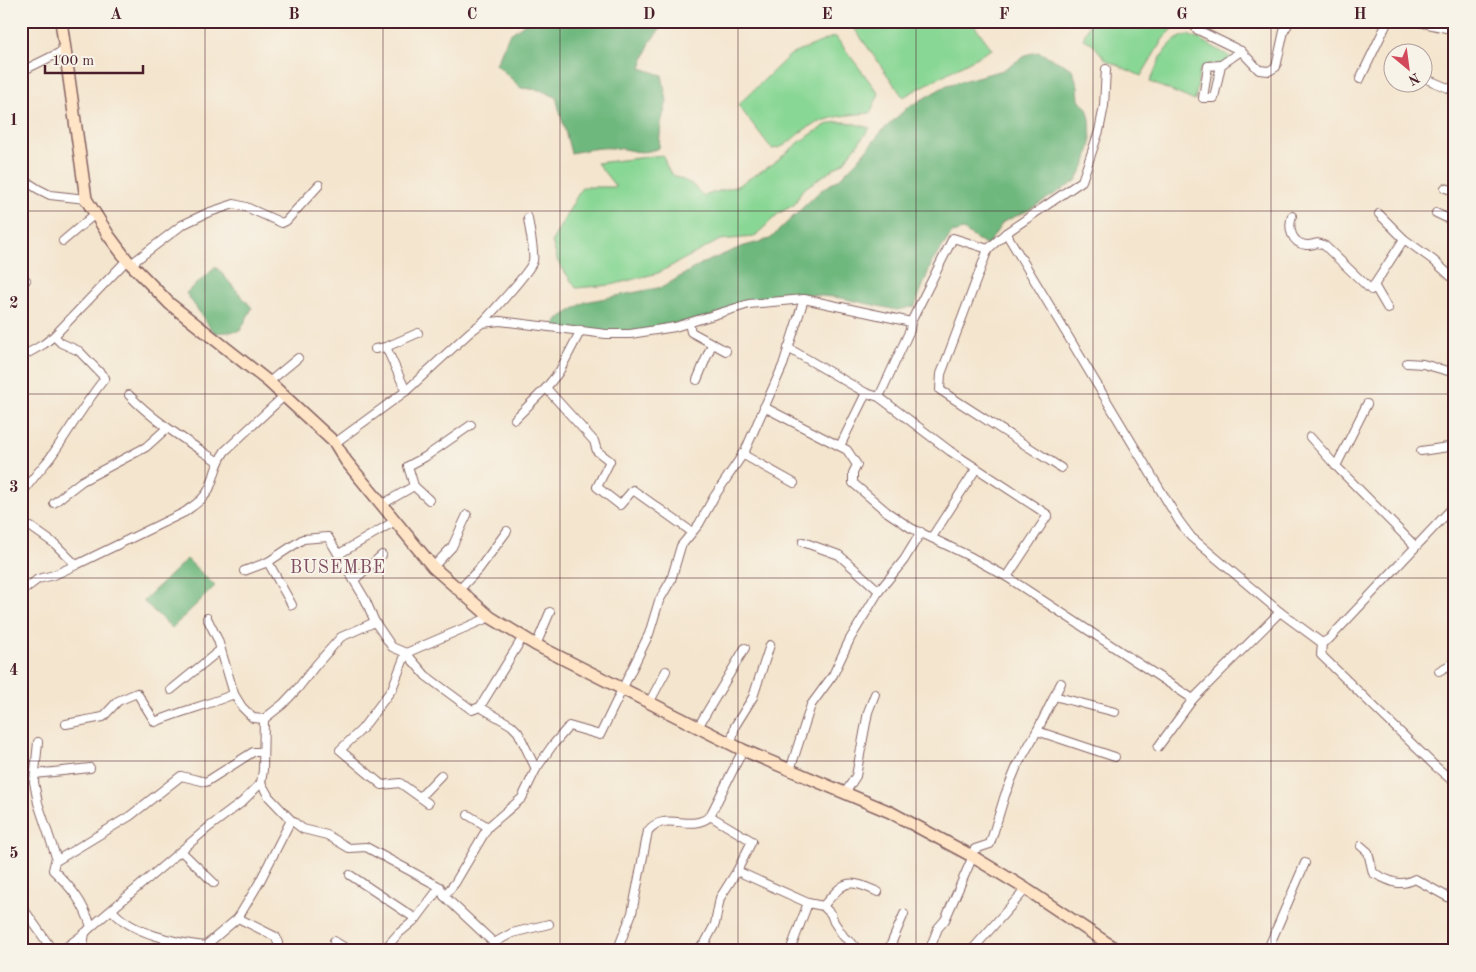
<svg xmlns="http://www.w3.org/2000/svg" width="1476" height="972" font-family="'Old Standard TT',serif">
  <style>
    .green { fill: #89d795; stroke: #6a7b60 }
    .forest { fill: #6eb87e; stroke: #5c6c54 }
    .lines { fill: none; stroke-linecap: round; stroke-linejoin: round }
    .street-casing { stroke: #866464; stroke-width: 10 }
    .secondary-casing { stroke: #866464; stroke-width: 14 }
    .street { stroke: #fff; stroke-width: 8 }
    .secondary { stroke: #ffe4c6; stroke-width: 11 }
    .grid { fill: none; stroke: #4a1f2b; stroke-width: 1; stroke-opacity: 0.55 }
    .labels { text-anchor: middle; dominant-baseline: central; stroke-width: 4; stroke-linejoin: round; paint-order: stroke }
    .quarter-label { font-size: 18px; letter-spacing: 1px; fill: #814f63; stroke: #f7f3e8 }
    .neatline { fill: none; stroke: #4a1f2b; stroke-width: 2 }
    .grid-label { font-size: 16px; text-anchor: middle; font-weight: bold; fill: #4a1f2b }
  </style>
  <rect width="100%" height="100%" fill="#f7f3e8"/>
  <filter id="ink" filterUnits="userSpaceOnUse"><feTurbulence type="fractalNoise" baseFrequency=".02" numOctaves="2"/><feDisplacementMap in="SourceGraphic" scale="10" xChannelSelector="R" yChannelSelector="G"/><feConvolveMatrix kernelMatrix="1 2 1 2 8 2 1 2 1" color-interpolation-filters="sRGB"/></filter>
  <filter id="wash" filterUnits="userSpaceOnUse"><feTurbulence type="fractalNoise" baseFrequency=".0096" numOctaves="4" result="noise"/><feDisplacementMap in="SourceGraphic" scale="20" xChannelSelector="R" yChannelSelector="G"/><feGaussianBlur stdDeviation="1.12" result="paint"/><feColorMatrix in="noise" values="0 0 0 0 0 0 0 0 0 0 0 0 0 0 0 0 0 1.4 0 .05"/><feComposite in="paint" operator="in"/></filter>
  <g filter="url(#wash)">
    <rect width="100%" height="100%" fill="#f4e5ce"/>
    <g class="green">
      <path d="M849,21H971L992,49L903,97Z"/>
      <path d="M1095,21H1193L1190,28H1174L1163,39L1141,76L1106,60L1092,43L1083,39L1089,24Z"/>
      <path d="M1188,35L1197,39H1200L1232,58L1222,65L1210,64L1200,68L1195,101L1150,82C1158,63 1166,39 1188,35Z"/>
      <path d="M835,36L879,94L870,113C845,115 831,116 809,127C795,133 789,148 772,149L738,105L790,55Z"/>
      <path d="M836,122H847L870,128L844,162L802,190L794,205L779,213L754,237L720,240L658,273L611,285L576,288L558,262L552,241L582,187H616L597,163L663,155C670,179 672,173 691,184C695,187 699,192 703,196L737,186L773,164L801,141L826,125Z"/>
    </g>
    <g class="forest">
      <path d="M524,21H666L650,42L641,68L662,75L667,101L661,123L659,148C638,156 634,149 613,148C599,147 585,150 571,153L556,97L540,90L521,88L496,64L509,35L524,24Z"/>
      <path d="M1039,52L1072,69L1078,86L1079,100L1087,108L1090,119L1091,143L1086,163L1076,181L1027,211L1003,222L987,246L963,230L952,233L932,262L915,306L897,310L841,298L805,294L746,304L709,317L626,334L551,331L558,319L585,302L663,287L701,264L741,247L770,239L820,191L839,179L858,160L882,131L907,108L947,85L1003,70L1028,54Z"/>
      <path d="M216,267L252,308L240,331L214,333L186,293Z"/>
      <path d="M187,559L215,586L172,628L143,601Z"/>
    </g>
  </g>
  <g filter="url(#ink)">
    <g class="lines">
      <defs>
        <g id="street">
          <path d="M1415,21L1455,30"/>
          <path d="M1196,29L1241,51L1259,70L1269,71L1276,67L1284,31L1290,21"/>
          <path d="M1221,65L1208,66L1203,98H1214L1221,65L1241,51"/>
          <path d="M22,71L65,50"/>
          <path d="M1424,78L1455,91"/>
          <path d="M1360,79L1388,21"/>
          <path d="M21,178L38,189L50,195L86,199"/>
          <path d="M1445,188L1455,191"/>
          <path d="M1436,213L1455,222"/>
          <path d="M1379,214L1404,239L1433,260L1455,280"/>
          <path d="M1292,216C1288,228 1291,243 1306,245C1316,246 1314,240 1325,246L1371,290L1404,239"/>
          <path d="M1006,233L1179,521L1191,537L1280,612L1322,643"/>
          <path d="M63,241L95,214"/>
          <path d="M988,249L941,374L940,390L1061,468"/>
          <path d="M131,264L182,225L207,213L234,204L246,207L282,223L286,221L319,185"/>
          <path d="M1374,285L1388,309"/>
          <path d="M21,286L26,280"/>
          <path d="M482,323C492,312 530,272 533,261C535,252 529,228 528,218"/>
          <path d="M689,323L691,332L726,351"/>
          <path d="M386,347L406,391"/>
          <path d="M788,348L866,393L879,397L950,451L1048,515L1007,577"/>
          <path d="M375,349L386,347L418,333"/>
          <path d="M21,357L44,344L54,336L127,260"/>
          <path d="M1407,363L1423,364L1455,373"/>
          <path d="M697,380L712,344"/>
          <path d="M269,382L298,358"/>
          <path d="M546,388L594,441L597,451L610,461L597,487L620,505L633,490L692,532"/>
          <path d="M129,395C155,422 187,441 217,461"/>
          <path d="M879,397L910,330L911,322L953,238L988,249L1006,233L1082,181L1099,131L1104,106L1106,69"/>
          <path d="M764,407L847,450L857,465L853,473V483L887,512L911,528L969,556L1007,577L1193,699"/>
          <path d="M515,419L546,388L559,372L581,330"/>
          <path d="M1310,437L1336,466L1415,546"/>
          <path d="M335,443L406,391L470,332L482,323L500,321L606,334H630L675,327L749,304L804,299L911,322"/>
          <path d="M840,446L866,393"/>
          <path d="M1421,451L1455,446"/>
          <path d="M742,454L794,483"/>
          <path d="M1336,466L1367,404"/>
          <path d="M21,495C30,481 40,470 50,458C69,431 85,403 105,378L79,351L61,343L54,336"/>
          <path d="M429,500L414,486L408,466L425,457L471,425"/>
          <path d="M54,503L65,494L82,481L146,447L167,428"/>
          <path d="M381,505L414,486"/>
          <path d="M1455,505L1329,639L1322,643L1321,655L1435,766L1455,783"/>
          <path d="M31,527L55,544L76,565"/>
          <path d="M932,537L976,469"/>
          <path d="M803,542L839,555L879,591"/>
          <path d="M339,554L395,521"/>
          <path d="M268,562L292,605"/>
          <path d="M433,567L452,547L467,515"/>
          <path d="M244,571L268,562L303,539L328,537L365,599L375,622L392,647L406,653L426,676L472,710L480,707L523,637"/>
          <path d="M354,580L382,555"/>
          <path d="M458,591L479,569L507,531"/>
          <path d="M21,592L38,579L54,575L76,565L185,512C194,505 206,498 210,487C216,473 215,465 225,451L284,396"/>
          <path d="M207,618L218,640L234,694L242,707L253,718L264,719L283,704L298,688L316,665L341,637L375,622"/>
          <path d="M536,645L550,612"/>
          <path d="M1439,671L1455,662"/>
          <path d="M171,690L220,650"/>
          <path d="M1054,696L1115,712"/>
          <path d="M649,703L666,671"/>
          <path d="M480,707L511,725L518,732L536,769"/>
          <path d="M66,724L103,717L118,701L137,693L155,722C181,711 208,705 234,694"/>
          <path d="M698,727L745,648"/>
          <path d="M1037,731L1115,757"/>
          <path d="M38,742L34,782L38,803L56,857L53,870C71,887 84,903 91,927"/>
          <path d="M731,744L735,726L753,697L770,645"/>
          <path d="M1158,747L1193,699L1280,612"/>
          <path d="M790,770L811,705L833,675L850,639L879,591L904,560L921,532"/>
          <path d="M35,774L90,768"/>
          <path d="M261,783L269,797L291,820L303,829L327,835L349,848L366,847L440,887L444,896L494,943"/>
          <path d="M845,793L856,776L868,712L875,694"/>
          <path d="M420,797L441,775"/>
          <path d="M428,803L400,783L382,785L340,750L362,729L392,689L406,653L490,617"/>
          <path d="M468,815L488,827"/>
          <path d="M1361,846L1368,852L1373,873C1389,880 1398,888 1415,879L1455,901"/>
          <path d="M181,851L214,883"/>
          <path d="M970,855L975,849L990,844L1005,795L1017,766L1037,731L1061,683"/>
          <path d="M56,861L130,816L181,776L206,782L253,752H263"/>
          <path d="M737,871L808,903L823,906L831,914L834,922L844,937L861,951"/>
          <path d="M350,875L416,919"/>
          <path d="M444,896L455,883L488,827L522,798L536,769L552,746L569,726L600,735L649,634L659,601L671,580L681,546L699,524L714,497L745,451L783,365L804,299"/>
          <path d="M21,905L53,951"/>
          <path d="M823,906C846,880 846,878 878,892"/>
          <path d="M112,910C130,933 177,943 205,946L238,918L259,883L291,820"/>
          <path d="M238,918L276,937L278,943L277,951"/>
          <path d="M334,941L350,951"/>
          <path d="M61,951L85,933L91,927L209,827L241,803L261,783L263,770L264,719"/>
          <path d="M82,951L85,933"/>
          <path d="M383,951L398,934L416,919L440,887"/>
          <path d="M491,951L494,943L512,933L549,924"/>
          <path d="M617,951L632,913L648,831C664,810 692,833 710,816L743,750"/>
          <path d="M695,951L705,943L715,924L720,898L737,871L752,841L710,816"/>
          <path d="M790,951L808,903"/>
          <path d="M888,951L904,914"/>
          <path d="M929,951L938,928L945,920L973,856"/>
          <path d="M971,951L1026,889"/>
          <path d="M1267,951L1305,863"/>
        </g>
        <path id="secondary" d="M61,21L86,199L109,236L127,260L170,304L269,382L335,443L346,461L433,567L490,617L536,645L743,750L890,812L970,855L1026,889L1119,951"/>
      </defs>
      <use href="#street" class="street-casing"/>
      <use href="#secondary" class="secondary-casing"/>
      <use href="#street" class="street"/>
      <use href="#secondary" class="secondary"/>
    </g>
  </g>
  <path class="grid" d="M205,21V951M383,21V951M560,21V951M738,21V951M916,21V951M1093,21V951M1271,21V951M21,211H1455M21,394H1455M21,578H1455M21,761H1455"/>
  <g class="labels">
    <g class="quarter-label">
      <text x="338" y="568">BUSEMBE</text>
    </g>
  </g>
  <rect width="1476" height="972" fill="none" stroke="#f7f3e8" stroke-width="55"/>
  <g transform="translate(1408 68) rotate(151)"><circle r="24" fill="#f7f3e8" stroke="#b29e9c"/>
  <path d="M0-4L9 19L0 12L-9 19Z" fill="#d1495b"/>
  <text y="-8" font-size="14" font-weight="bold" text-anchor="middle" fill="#4a1f2b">N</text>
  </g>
  <path d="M45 65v8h98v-8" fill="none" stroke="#4a1f2b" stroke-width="2.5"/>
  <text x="52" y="65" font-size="15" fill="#4a1f2b" stroke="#f7f3e8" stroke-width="4" paint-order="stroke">100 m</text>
  <rect x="28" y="28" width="1420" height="916" class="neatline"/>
  <g class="grid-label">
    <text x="116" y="19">A</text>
    <text x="294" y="19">B</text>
    <text x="472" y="19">C</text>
    <text x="649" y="19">D</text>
    <text x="827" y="19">E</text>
    <text x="1004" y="19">F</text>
    <text x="1182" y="19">G</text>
    <text x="1360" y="19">H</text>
    <text x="14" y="125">1</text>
    <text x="14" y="308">2</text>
    <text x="14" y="492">3</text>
    <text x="14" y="675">4</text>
    <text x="14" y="858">5</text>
  </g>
</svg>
